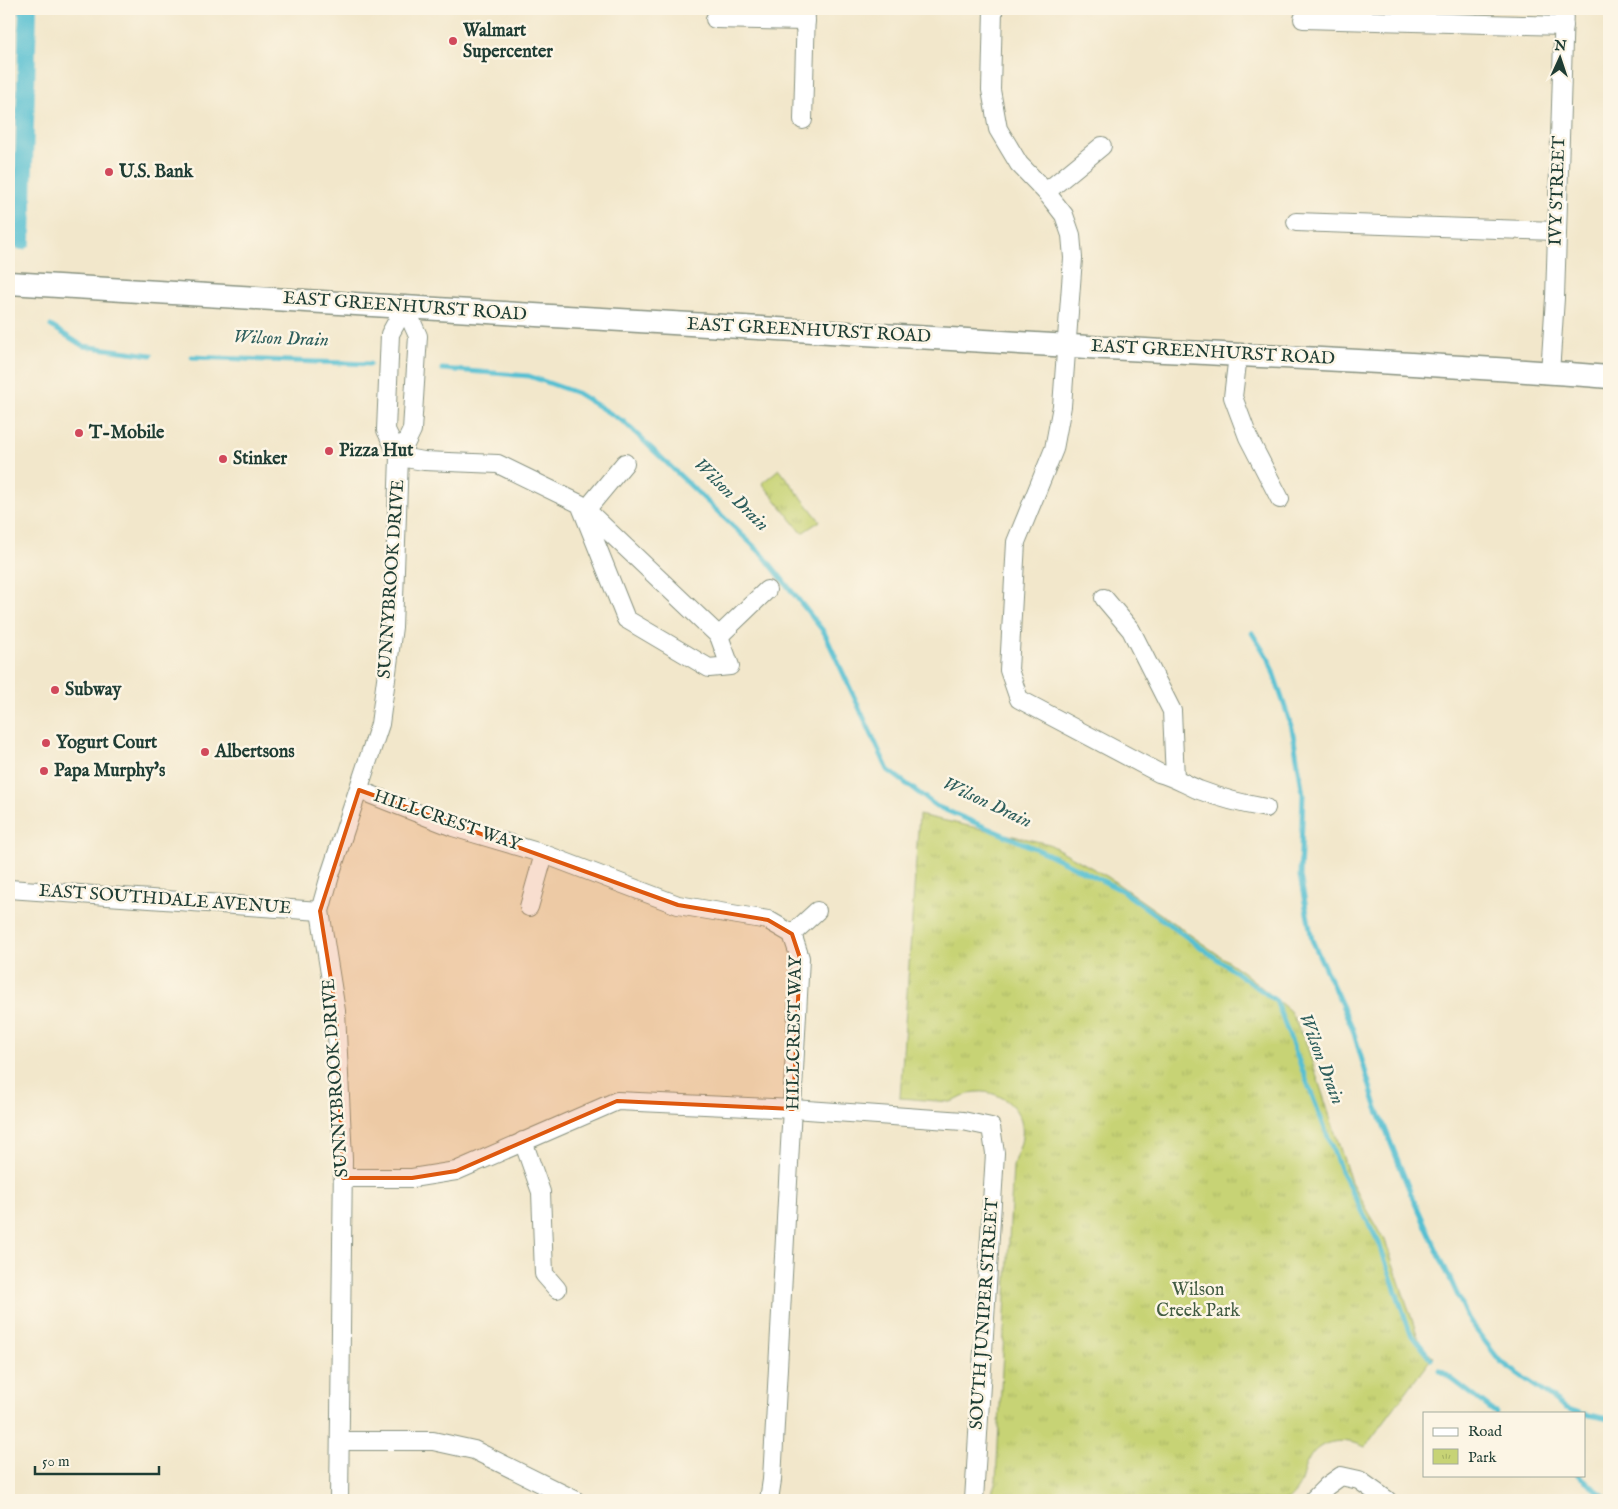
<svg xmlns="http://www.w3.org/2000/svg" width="1618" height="1509" font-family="'IM FELL English',serif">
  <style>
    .park { fill: url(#park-tufts); stroke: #738854 }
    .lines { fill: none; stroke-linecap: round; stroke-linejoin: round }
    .stream { stroke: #56c0d2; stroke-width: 5 }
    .canal { stroke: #56c0d2; stroke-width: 18 }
    .minor-casing { stroke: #889280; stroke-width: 20 }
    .major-casing { stroke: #889280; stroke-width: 25 }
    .minor { stroke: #fff; stroke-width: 18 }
    .major { stroke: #fff; stroke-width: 22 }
    .marked { fill: #de580e; fill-opacity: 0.2; stroke: #de580e; stroke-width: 4; stroke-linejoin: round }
    .poi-dot { fill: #d1495b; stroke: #fcf5e5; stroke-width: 2 }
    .labels { text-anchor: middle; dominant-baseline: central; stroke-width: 5; stroke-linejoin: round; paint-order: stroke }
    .poi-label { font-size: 18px; font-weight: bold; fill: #1f3d34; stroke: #fcf5e5; text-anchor: start }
    .street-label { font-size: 18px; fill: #1f3d34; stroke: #fcf5e5 }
    .park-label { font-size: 18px; fill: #415b41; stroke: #fcf5e5 }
    .water-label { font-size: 19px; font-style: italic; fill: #2d5e5c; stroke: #fcf5e5 }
  </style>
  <defs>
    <pattern id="park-tufts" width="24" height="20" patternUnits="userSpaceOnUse" patternTransform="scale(1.25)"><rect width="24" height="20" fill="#c7d375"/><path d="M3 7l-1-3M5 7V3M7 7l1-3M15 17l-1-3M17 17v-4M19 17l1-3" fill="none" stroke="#aab666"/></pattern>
  </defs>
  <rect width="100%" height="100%" fill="#fcf5e5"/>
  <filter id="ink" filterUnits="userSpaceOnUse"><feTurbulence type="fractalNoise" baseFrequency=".02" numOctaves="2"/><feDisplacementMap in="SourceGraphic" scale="10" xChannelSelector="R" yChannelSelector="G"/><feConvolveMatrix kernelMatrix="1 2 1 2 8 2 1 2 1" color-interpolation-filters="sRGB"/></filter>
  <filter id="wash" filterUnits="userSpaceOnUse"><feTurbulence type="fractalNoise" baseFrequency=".0096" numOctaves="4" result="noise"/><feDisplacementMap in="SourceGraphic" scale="20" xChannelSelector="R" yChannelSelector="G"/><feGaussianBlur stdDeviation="1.12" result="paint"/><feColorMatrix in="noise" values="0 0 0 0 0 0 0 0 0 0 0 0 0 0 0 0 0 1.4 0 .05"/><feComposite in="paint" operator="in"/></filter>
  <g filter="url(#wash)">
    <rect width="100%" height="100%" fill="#f2e7cb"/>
    <g class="park">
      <path d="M779,469L820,521L802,533L762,483Z"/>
      <path d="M919,815L1049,844L1108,877L1243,972L1290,1011L1306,1043L1351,1182L1385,1240L1421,1346L1433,1356L1365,1447C1347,1438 1320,1438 1309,1459C1298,1478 1307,1482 1288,1500H989L996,1481L1013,1166C1015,1156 1021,1147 1022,1137C1026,1111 1002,1090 977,1092C966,1092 960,1101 949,1102L900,1098Z"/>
    </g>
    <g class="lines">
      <g class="stream">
        <path d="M51,326L83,346L151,355"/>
        <path d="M192,357L370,364"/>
        <path d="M442,369L529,376L577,393L624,422L763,555L824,632L888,770L936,806L1048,854L1121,890L1276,1001L1341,1171L1379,1243L1410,1332L1431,1359"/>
        <path d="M1252,633L1269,660L1292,728L1303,794L1300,876L1312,940L1352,1027L1375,1103L1411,1194L1470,1322L1500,1361L1566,1408L1580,1413"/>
        <path d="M1440,1370L1496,1413"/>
        <path d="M1584,1414L1609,1419"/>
        <path d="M1577,1475L1609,1500"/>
      </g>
      <path class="canal" d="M22,241L28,9"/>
    </g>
  </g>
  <g filter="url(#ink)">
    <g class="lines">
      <defs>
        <g id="minor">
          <path d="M993,9L991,90L998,129L1019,164L1046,192L1064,215L1071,235L1073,258L1062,406L1054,449L1016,542L1009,670L1019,699L1159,773C1174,777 1185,784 1199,790C1220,798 1243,804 1266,808"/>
          <path d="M715,19L806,21"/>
          <path d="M1303,19L1564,26"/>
          <path d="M803,120L806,9"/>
          <path d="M1046,192L1102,146"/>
          <path d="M1296,222L1557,231"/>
          <path d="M1238,355L1233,397L1248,437L1280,499"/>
          <path d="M1550,373L1555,298L1564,9"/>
          <path d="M399,457L424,461L498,464L580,504L719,636L730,666L709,668L626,619L580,504"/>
          <path d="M399,457L386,430L390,334L405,307"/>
          <path d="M586,510L625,463"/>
          <path d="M1104,598L1131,630L1172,711L1175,778"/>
          <path d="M719,636L767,590"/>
          <path d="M359,790L453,827L544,854L678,905L768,920L792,934L800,958L772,1480L769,1500"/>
          <path d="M9,889L320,911"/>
          <path d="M529,907L544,854"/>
          <path d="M792,934L817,911"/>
          <path d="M523,1141L541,1192L544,1274L557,1289"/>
          <path d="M343,1178H412L456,1171L617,1101L793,1109L963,1121L991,1127L995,1153L974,1500"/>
          <path d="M340,1441H433L474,1450L575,1500"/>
          <path d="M339,1500L343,1160L336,1011L320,911L331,872L380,724L393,627L399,457L412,430L418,336L405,307"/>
          <path d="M1313,1500L1327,1486L1341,1476L1359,1480L1387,1500"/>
        </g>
        <path id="major" d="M9,283C363,305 716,326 1070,346C1250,356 1430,363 1609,377"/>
      </defs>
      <use href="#minor" class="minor-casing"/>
      <use href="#major" class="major-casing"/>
      <use href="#minor" class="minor"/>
      <use href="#major" class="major"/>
    </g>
  </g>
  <path class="marked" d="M359,790L678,905L768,920L792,934L800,958L793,1109L617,1101L456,1171L412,1178H343L336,1011L320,911Z"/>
  <g class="poi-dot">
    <circle cx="453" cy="41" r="5"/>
    <circle cx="109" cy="172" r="5"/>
    <circle cx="79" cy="433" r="5"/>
    <circle cx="329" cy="451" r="5"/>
    <circle cx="223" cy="459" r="5"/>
    <circle cx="55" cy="690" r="5"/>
    <circle cx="46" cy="743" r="5"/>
    <circle cx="205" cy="752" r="5"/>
    <circle cx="44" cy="771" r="5"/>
  </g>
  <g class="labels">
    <g class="poi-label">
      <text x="463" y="31">Walmart<tspan x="463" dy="21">Supercenter</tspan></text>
      <text x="119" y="172">U.S. Bank</text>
      <text x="89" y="433">T-Mobile</text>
      <text x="339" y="451">Pizza Hut</text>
      <text x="233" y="459">Stinker</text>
      <text x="65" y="690">Subway</text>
      <text x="56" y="743">Yogurt Court</text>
      <text x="215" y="752">Albertsons</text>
      <text x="54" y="771">Papa Murphy's</text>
    </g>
    <g class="street-label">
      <text transform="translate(1558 191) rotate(-88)">IVY STREET</text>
      <text transform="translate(405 307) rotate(4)">EAST GREENHURST ROAD</text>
      <text transform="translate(809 331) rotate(3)">EAST GREENHURST ROAD</text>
      <text transform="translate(1213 353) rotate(3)">EAST GREENHURST ROAD</text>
      <text transform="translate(392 579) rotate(-86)">SUNNYBROOK DRIVE</text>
      <text transform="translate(447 821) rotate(19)">HILLCREST WAY</text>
      <text transform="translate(165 900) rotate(4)">EAST SOUTHDALE AVENUE</text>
      <text transform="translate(795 1033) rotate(-89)">HILLCREST WAY</text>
      <text transform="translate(336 1078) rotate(-94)">SUNNYBROOK DRIVE</text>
      <text transform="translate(985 1314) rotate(-86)">SOUTH JUNIPER STREET</text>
    </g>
    <g class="park-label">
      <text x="1198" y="1290">Wilson<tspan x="1198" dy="21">Creek Park</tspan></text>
    </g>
    <g class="water-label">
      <text transform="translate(281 339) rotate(2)">Wilson Drain</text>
      <text transform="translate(731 495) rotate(44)">Wilson Drain</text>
      <text transform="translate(987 803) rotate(25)">Wilson Drain</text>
      <text transform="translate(1321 1059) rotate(69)">Wilson Drain</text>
    </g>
  </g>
  <rect width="1618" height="1509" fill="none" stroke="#fcf5e5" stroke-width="30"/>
  <rect x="1423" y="1412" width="162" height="65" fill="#fcf5e5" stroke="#a4ab9e"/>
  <rect x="1433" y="1428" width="25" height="8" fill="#ffffff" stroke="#a4ab9e"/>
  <text x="1468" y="1436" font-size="15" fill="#1f3d34">Road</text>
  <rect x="1433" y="1449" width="25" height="15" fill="url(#park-tufts)" stroke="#a4ab9e"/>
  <text x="1468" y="1462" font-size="15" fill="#1f3d34">Park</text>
  <g transform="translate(1560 58) rotate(3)" stroke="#fcf5e5" stroke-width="4" paint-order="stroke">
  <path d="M0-4L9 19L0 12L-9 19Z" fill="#1f3d34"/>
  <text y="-8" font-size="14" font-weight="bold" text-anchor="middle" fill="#1f3d34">N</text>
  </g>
  <path d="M35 1466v8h124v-8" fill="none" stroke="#1f3d34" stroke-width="2.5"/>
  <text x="42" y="1466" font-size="15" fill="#1f3d34" stroke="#fcf5e5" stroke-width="4" paint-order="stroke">50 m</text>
</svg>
